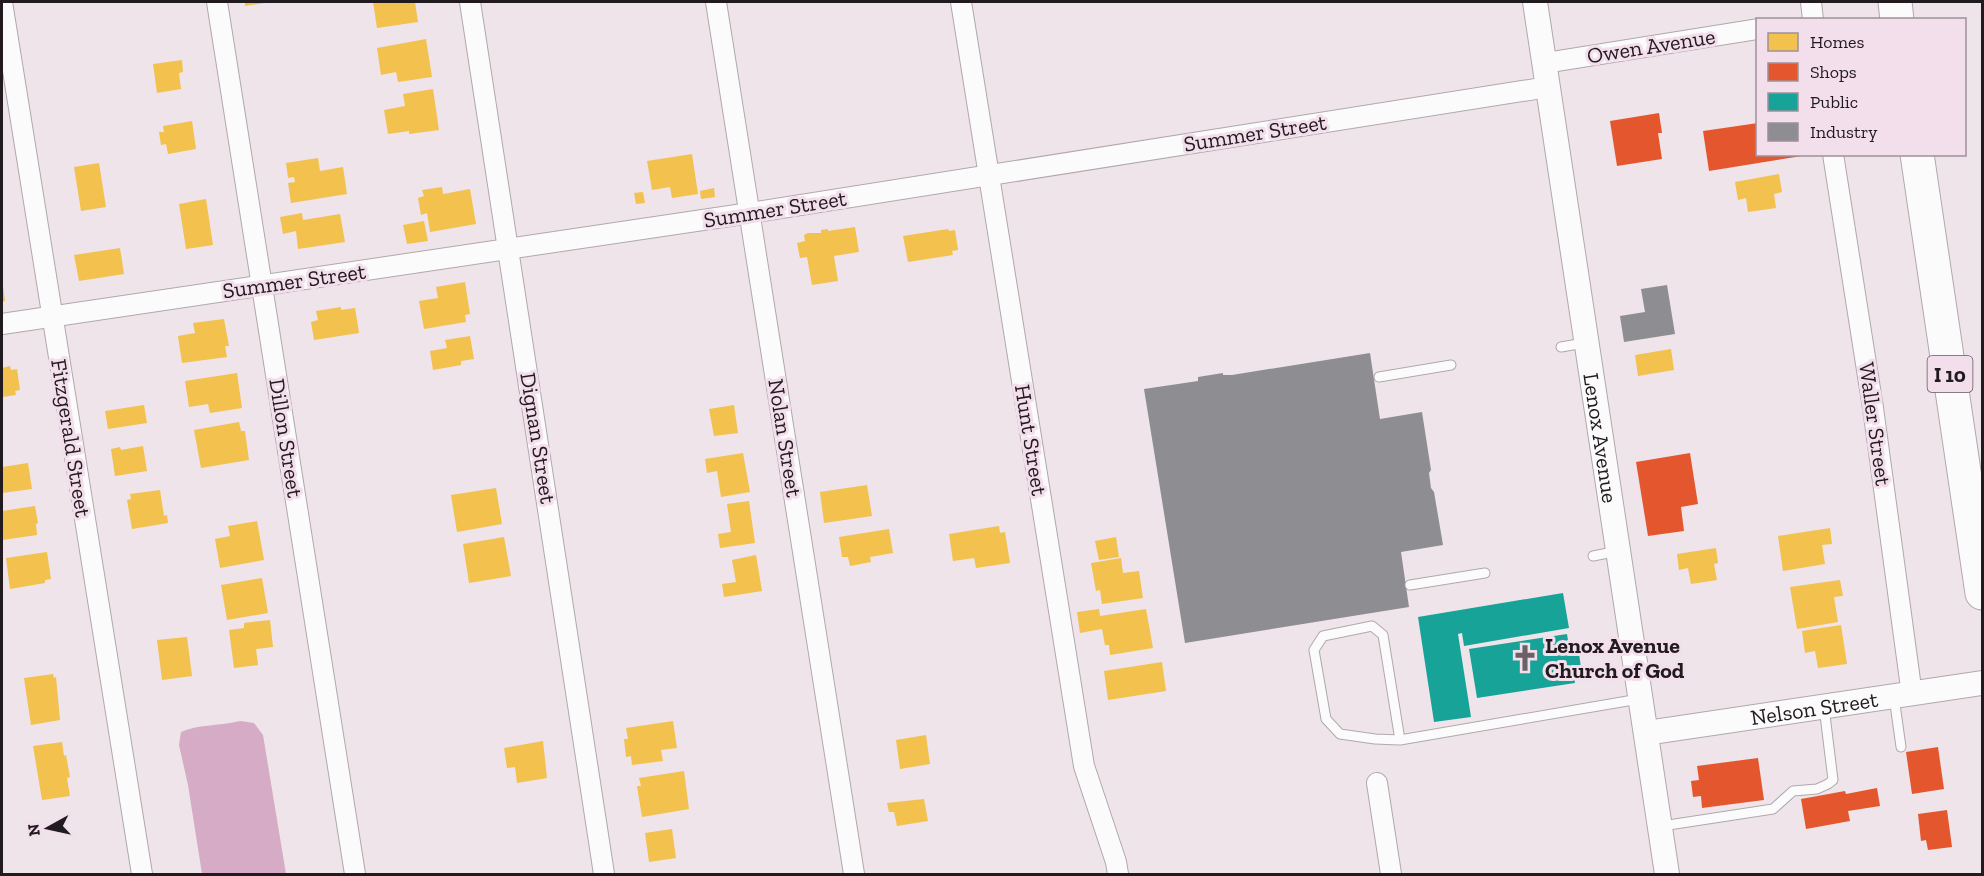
<svg xmlns="http://www.w3.org/2000/svg" width="1984" height="876" font-family="'Zilla Slab',serif">
  <style>
    .water { fill: #d5abc5 }
    .homes { fill: #f2c14e }
    .shops { fill: #e4572e }
    .public { fill: #17a398 }
    .industry { fill: #8d8d92 }
    .lines { fill: none; stroke-linecap: round; stroke-linejoin: round }
    .service-casing { stroke: #b0a8ac; stroke-width: 11 }
    .minor-casing { stroke: #b0a8ac; stroke-width: 22 }
    .tertiary-casing { stroke: #b0a8ac; stroke-width: 26 }
    .motorway-casing { stroke: #b0a8ac; stroke-width: 35 }
    .service { stroke: #fcfbfc; stroke-width: 9 }
    .minor { stroke: #fcfbfc; stroke-width: 20 }
    .tertiary { stroke: #fcfbfc; stroke-width: 24 }
    .motorway { stroke: #fcfbfc; stroke-width: 33 }
    .labels { text-anchor: middle; dominant-baseline: central; stroke-width: 6; stroke-linejoin: round; paint-order: stroke }
    .shield { fill: #f3dfeb; stroke: #60555c; stroke-width: 1.5 }
    .shield-label { font-size: 21px; font-weight: bold; fill: #211a1e }
    .street-label { font-size: 22px; fill: #211a1e; stroke: #f3dfeb }
    .poi-label { font-size: 22px; font-weight: bold; fill: #211a1e; stroke: #f3dfeb; text-anchor: start }
  </style>
  <rect width="100%" height="100%" fill="#eee4ea"/>
  <path class="water" d="M240,721L254,723L263,735L286,874H202L188,785L179,745L181,732C199,724 221,726 240,721Z"/>
  <g class="homes">
    <path d="M245,2H265V3L245,6Z"/>
    <path d="M373,2H415L418,22L377,28Z"/>
    <path d="M426,39L432,77L398,82L396,72L381,75L377,48Z"/>
    <path d="M182,60L183,72L179,73L181,89L157,93L153,64Z"/>
    <path d="M433,89L439,130L409,134V131L388,134L384,110L405,106L403,94Z"/>
    <path d="M192,121L196,149L168,154L166,144L161,145L159,132H164L163,126Z"/>
    <path d="M692,154L698,194L672,198L670,187L652,190L647,161Z"/>
    <path d="M318,158L320,171L343,167L347,194L291,203L288,183L295,182L294,177L288,178L286,163Z"/>
    <path d="M99,163L106,207L81,211L74,167Z"/>
    <path d="M1779,174L1782,192L1774,194L1776,208L1748,212L1746,198L1738,200L1735,182Z"/>
    <path d="M442,187L443,194L470,189L476,224L430,232L427,213L421,215L418,198L424,196L422,190Z"/>
    <path d="M714,188L715,197L701,199L700,191Z"/>
    <path d="M643,192L645,203L636,204L634,193Z"/>
    <path d="M206,199L213,245L186,249L179,204Z"/>
    <path d="M302,213L303,220L340,214L345,242L298,249L296,231L283,234L280,217Z"/>
    <path d="M424,221L428,241L407,244L403,225Z"/>
    <path d="M855,227L859,252L834,256L838,281L812,285L807,257L800,258L797,243L805,241L804,235L808,233H821V230L828,229V231Z"/>
    <path d="M948,229L949,231L955,230L958,250L952,251L953,255L908,262L903,236Z"/>
    <path d="M120,248L124,274L79,281L74,255Z"/>
    <path d="M465,282L470,314L465,315L466,322L424,329L419,301L438,298L436,287Z"/>
    <path d="M3,286L5,301L2,302V287Z"/>
    <path d="M341,307V310L355,308L359,333L314,340L311,322L318,320L316,311Z"/>
    <path d="M224,319L229,346H225L227,357L182,363L178,336L195,333L193,323Z"/>
    <path d="M470,336L474,359L461,361V365L433,370L430,351L447,348L445,340Z"/>
    <path d="M1671,349L1674,370L1638,376L1635,355Z"/>
    <path d="M10,366L11,370L17,369L20,390L15,391L16,395L2,397V368Z"/>
    <path d="M237,373L242,408L210,413L208,404L189,407L185,381Z"/>
    <path d="M144,405L147,423L108,429L105,411Z"/>
    <path d="M734,405L738,433L714,436L709,409Z"/>
    <path d="M239,422L241,431H245L249,460L201,468L194,430Z"/>
    <path d="M143,446L147,471L115,476L111,449L120,447L121,450Z"/>
    <path d="M743,453L750,492L721,497L717,471L707,473L705,459Z"/>
    <path d="M28,463L32,489L2,493V467Z"/>
    <path d="M867,485L872,516L824,523L820,492Z"/>
    <path d="M496,488L502,524L457,532L451,495Z"/>
    <path d="M160,490L164,516L167,515L168,523L132,529L127,500L131,499L130,494Z"/>
    <path d="M749,501L755,543L720,548L718,534L731,532L727,504Z"/>
    <path d="M35,506L38,523L36,524L37,535L2,540V511Z"/>
    <path d="M257,521L264,560L220,568L215,539L230,536L228,526Z"/>
    <path d="M999,526L1000,533L1005,532L1010,563L976,568L974,558L953,561L949,534Z"/>
    <path d="M1830,528L1832,544L1822,545L1825,564L1783,571L1778,536Z"/>
    <path d="M889,529L893,553L870,557L871,562L850,566L848,557H842L839,537Z"/>
    <path d="M504,537L511,576L469,583L463,544Z"/>
    <path d="M1116,537L1119,557L1099,560L1095,541Z"/>
    <path d="M1716,548L1718,563L1714,564L1717,580L1691,584L1688,568L1679,570L1677,554Z"/>
    <path d="M47,552L51,579L45,580V583L10,589L6,558Z"/>
    <path d="M756,555L762,591L724,597L722,584L736,582L732,560Z"/>
    <path d="M1121,558L1123,573L1139,571L1143,598L1102,604L1100,590L1096,591L1091,563Z"/>
    <path d="M262,578L268,613L227,620L221,585Z"/>
    <path d="M1840,580L1843,596L1834,597L1838,622L1797,629L1790,587Z"/>
    <path d="M1099,609L1100,616L1146,609L1153,648L1110,655L1109,645H1105L1102,629L1080,633L1077,612Z"/>
    <path d="M270,620L273,647L256,649L258,665L234,668L229,630L244,628V623Z"/>
    <path d="M1841,625L1847,664L1818,668L1815,651L1805,653L1802,631Z"/>
    <path d="M187,637L192,676L162,680L157,640Z"/>
    <path d="M1162,662L1166,691L1108,700L1104,671Z"/>
    <path d="M53,674L54,678L56,677L60,720L31,725L24,678Z"/>
    <path d="M673,721L677,748L661,750L663,761L632,765L631,756L626,757L624,739H628L626,728Z"/>
    <path d="M926,735L930,764L900,769L896,740Z"/>
    <path d="M543,741L547,778L517,783L515,767L507,768L504,748Z"/>
    <path d="M62,742L64,756L66,755L70,777L67,778L70,796L42,800L33,746Z"/>
    <path d="M684,771L689,809L642,817L637,786H641L639,778Z"/>
    <path d="M924,799L928,821L897,826L894,812H889L887,803Z"/>
    <path d="M672,829L676,858L649,862L645,833Z"/>
  </g>
  <g class="shops">
    <path d="M1659,113L1662,133H1658L1662,159L1617,166L1610,121Z"/>
    <path d="M1758,123V154L1802,156L1709,171L1703,131Z"/>
    <path d="M1690,453L1698,504L1681,507L1684,531L1648,536L1636,462Z"/>
    <path d="M1938,747L1944,789L1912,794L1906,752Z"/>
    <path d="M1758,758L1764,800L1702,808L1701,796L1693,797L1691,781L1699,780L1697,766Z"/>
    <path d="M1877,788L1880,806L1848,811L1850,821L1806,829L1801,799L1845,791L1846,794Z"/>
    <path d="M1947,810L1952,847L1928,850L1926,840L1921,841L1918,814Z"/>
  </g>
  <g class="public">
    <path d="M1563,593L1569,628L1464,646L1462,633L1458,634L1471,717L1434,722L1418,617Z"/>
    <path d="M1567,634L1569,647L1578,646L1581,668L1573,669L1575,683L1477,698L1469,649Z"/>
  </g>
  <g class="industry">
    <path d="M1667,285L1675,334L1624,342L1620,316L1645,312L1641,289Z"/>
    <path d="M1370,353L1380,419L1422,412L1431,470L1429,473L1431,488L1434,492L1443,545L1401,552L1409,607L1185,643L1144,389L1198,381V377L1223,373V375H1232Z"/>
  </g>
  <g class="lines">
    <defs>
      <g id="service">
        <path d="M1561,347L1584,343"/>
        <path d="M1379,377L1451,365"/>
        <path d="M1593,556L1618,551"/>
        <path d="M1410,585L1485,573"/>
        <path d="M1894,697L1901,747"/>
        <path d="M1400,740L1383,635L1372,626L1323,636L1314,650L1326,719L1340,734L1375,739L1400,740L1639,699"/>
        <path d="M1662,826L1773,809L1793,791L1817,789L1828,784L1833,780L1824,707"/>
      </g>
      <g id="minor">
        <path d="M2,2L142,874"/>
        <path d="M217,2L355,874"/>
        <path d="M470,2L604,874"/>
        <path d="M716,2L854,874"/>
        <path d="M961,2L1084,766L1116,862L1118,874"/>
        <path d="M1811,2L1813,20"/>
        <path d="M1545,63L1758,29"/>
        <path d="M1833,154L1873,408L1912,695"/>
        <path d="M2,324L750,213L1548,87"/>
        <path d="M1377,783L1391,874"/>
      </g>
      <g id="tertiary">
        <path id="s1" d="M1535,2L1667,874"/>
        <path id="s2" d="M1646,733L1982,683"/>
      </g>
      <g id="motorway">
        <path d="M1895,2L1897,20"/>
        <path d="M1917,154L1982,593"/>
      </g>
    </defs>
    <use href="#service" class="service-casing"/>
    <use href="#minor" class="minor-casing"/>
    <use href="#tertiary" class="tertiary-casing"/>
    <use href="#motorway" class="motorway-casing"/>
    <use href="#service" class="service"/>
    <use href="#minor" class="minor"/>
    <use href="#tertiary" class="tertiary"/>
    <use href="#motorway" class="motorway"/>
  </g>
  <defs>
    <symbol id="church-bare" viewBox="-9 -9 18 18"><path d="M-1.2-6h2.4v3.5h3.3v2.4h-3.3V6h-2.4V-.1h-3.3v-2.4h3.3Z" fill="#696165" stroke="#f3dfeb" stroke-width="2.5" paint-order="stroke"/></symbol>
  </defs>
  <g fill-rule="evenodd">
    <use href="#church-bare" x="1506" y="639" width="38" height="38"/>
  </g>
  <g class="labels">
    <rect class="shield" x="1927.5" y="356" width="45" height="36" rx="4.5"/>
    <g class="shield-label">
      <text x="1950" y="374">I 10</text>
    </g>
    <g class="street-label">
      <text transform="translate(1651 46) rotate(-9)">Owen Avenue</text>
      <text transform="translate(1255 133) rotate(-9)">Summer Street</text>
      <text transform="translate(775 209) rotate(-9)">Summer Street</text>
      <text transform="translate(294 281) rotate(-8)">Summer Street</text>
      <text transform="translate(1875 424) rotate(82)">Waller Street</text>
      <text transform="translate(71 438) rotate(81)">Fitzgerald Street</text>
      <text transform="translate(286 438) rotate(81)">Dillon Street</text>
      <text transform="translate(538 438) rotate(81)">Dignan Street</text>
      <text transform="translate(785 438) rotate(81)">Nolan Street</text>
      <text stroke="none"><textPath href="#s1" startOffset="441">Lenox Avenue</textPath></text>
      <text transform="translate(1031 440) rotate(81)">Hunt Street</text>
      <text stroke="none"><textPath href="#s2" startOffset="170">Nelson Street</textPath></text>
    </g>
    <g class="poi-label">
      <text x="1545" y="645">Lenox Avenue<tspan x="1545" dy="25">Church of God</tspan></text>
    </g>
  </g>
  <rect width="1984" height="876" fill="none" stroke="#211a1e" stroke-width="6"/>
  <rect x="1756" y="18" width="210" height="138" fill="#f3dfeb" stroke="#9f9099" stroke-width="1.5"/>
  <rect x="1768" y="33" width="30" height="18" fill="#f2c14e" stroke="#9f9099" stroke-width="1.5"/>
  <text x="1810" y="48" font-size="18" fill="#211a1e">Homes</text>
  <rect x="1768" y="63" width="30" height="18" fill="#e4572e" stroke="#9f9099" stroke-width="1.5"/>
  <text x="1810" y="78" font-size="18" fill="#211a1e">Shops</text>
  <rect x="1768" y="93" width="30" height="18" fill="#17a398" stroke="#9f9099" stroke-width="1.5"/>
  <text x="1810" y="108" font-size="18" fill="#211a1e">Public</text>
  <rect x="1768" y="123" width="30" height="18" fill="#8d8d92" stroke="#9f9099" stroke-width="1.5"/>
  <text x="1810" y="138" font-size="18" fill="#211a1e">Industry</text>
  <g transform="translate(48 828) rotate(262)" stroke="#f3dfeb" stroke-width="4.5" paint-order="stroke">
  <path d="M0-4.5L10 22L0 15L-10 22Z" fill="#211a1e"/>
  <text y="-9" font-size="16" font-weight="bold" text-anchor="middle" fill="#211a1e">N</text>
  </g>
</svg>
